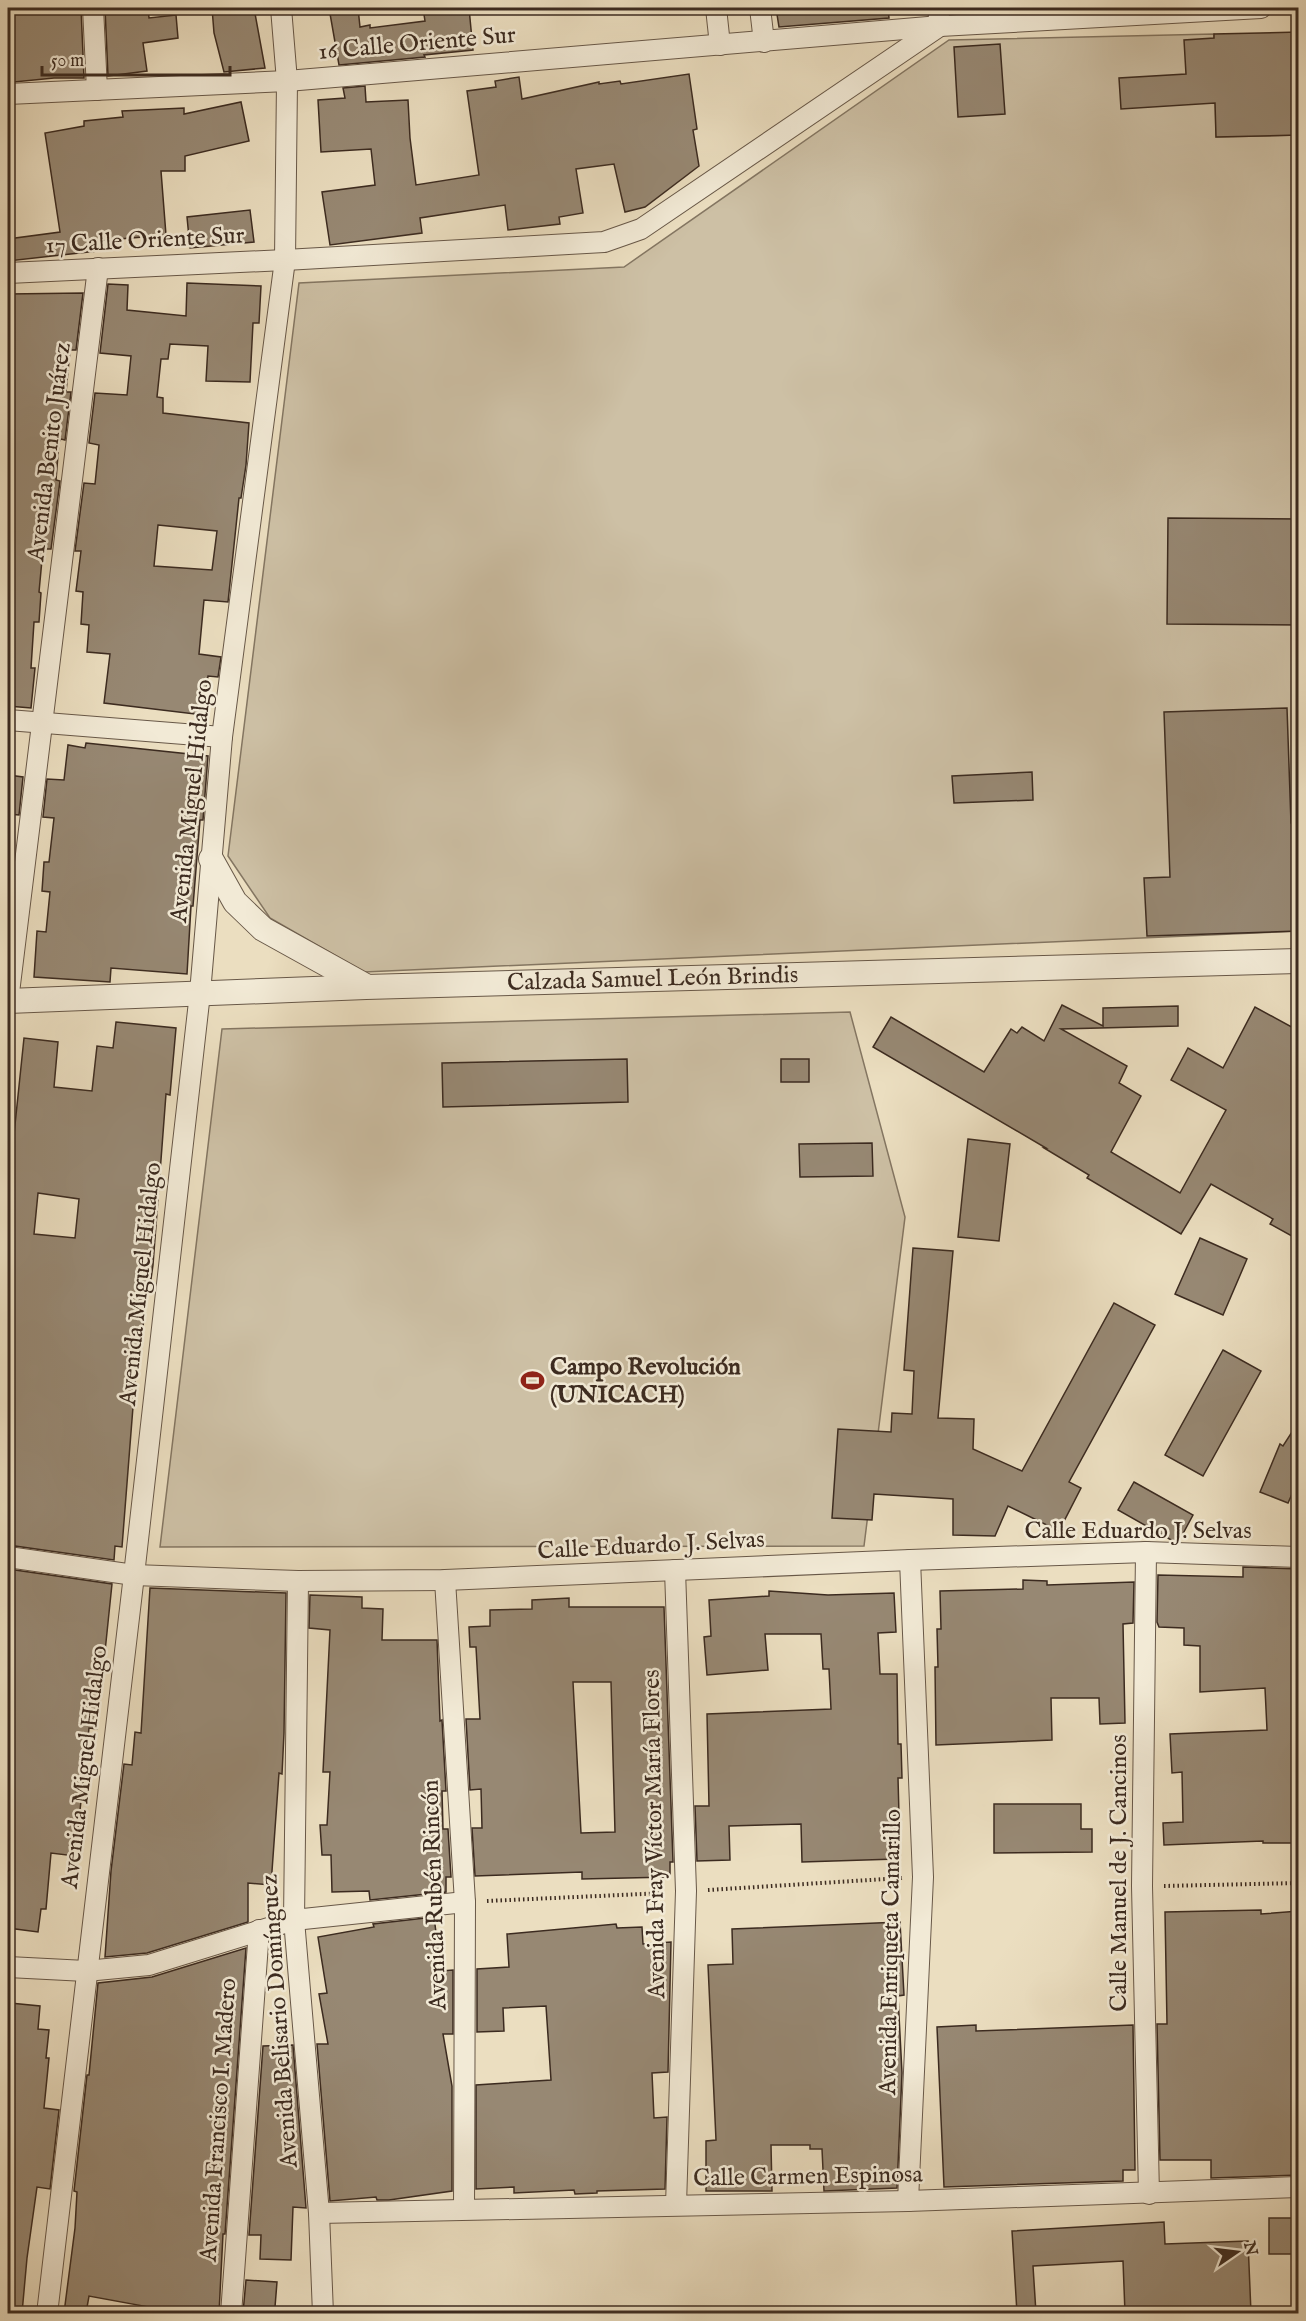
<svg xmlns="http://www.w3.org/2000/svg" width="1306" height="2321" font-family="'IM FELL English',serif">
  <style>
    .green { fill: #cdc0a5; stroke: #847662; stroke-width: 1.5 }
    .building { fill: #978873; stroke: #3c2b20; stroke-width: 1.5; fill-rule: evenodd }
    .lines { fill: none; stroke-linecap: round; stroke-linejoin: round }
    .minor-casing { stroke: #685848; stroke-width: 22 }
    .tertiary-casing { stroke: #685848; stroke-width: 26 }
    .path { stroke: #3c2b20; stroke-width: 4; stroke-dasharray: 1.5 3; stroke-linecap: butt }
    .minor { stroke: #f2ead6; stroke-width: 20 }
    .tertiary { stroke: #f2ead6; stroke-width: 24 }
    .labels { text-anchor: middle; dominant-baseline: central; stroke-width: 5; stroke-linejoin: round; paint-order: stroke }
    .street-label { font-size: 24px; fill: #3c2b20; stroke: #f2ead6 }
    .poi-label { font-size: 24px; font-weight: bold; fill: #3c2b20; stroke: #f2ead6; text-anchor: start }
  </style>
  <rect width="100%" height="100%" fill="#ebdec0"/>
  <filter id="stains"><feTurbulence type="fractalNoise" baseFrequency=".00333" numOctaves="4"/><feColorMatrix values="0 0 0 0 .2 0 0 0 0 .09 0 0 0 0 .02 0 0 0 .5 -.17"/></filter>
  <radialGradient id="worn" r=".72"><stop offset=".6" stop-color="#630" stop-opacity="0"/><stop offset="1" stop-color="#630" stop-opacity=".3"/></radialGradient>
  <g class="green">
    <path d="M1214,34L1216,137L1298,135V931L364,972L270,918L228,856L299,283L624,267L949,40Z"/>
    <path d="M850,1012L905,1217L864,1546L160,1547L222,1029Z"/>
  </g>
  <g class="building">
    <path d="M8,8H81L84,78H54L14,82L8,49Z"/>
    <path d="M105,8H148L149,18L176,15L178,38L143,43L147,71L108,76Z"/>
    <path d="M212,8H254L265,68L224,72L214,33Z"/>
    <path d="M329,8H358L360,27L370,25V28L425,21L423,8H469L473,50L424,55L425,57L339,65Z"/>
    <path d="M776,8H888L889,18L779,27Z"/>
    <path d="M1299,32V135L1216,137L1215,103L1121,109L1119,78L1186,74L1184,40L1214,38V34Z"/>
    <path d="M1000,44L1005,114L958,117L954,47Z"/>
    <path d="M689,74L697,129L693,130L699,166L645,207L625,212L614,164L576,169L583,213L559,217L560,224L508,230L505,205L420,218L422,233L330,245L322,192L375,185L371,149L321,152L318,100L345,98L343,88L365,86L366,102L408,100L410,138L416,185L479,175L467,91L496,87L495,81L519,77L522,99L599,82V84L620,81L621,84Z"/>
    <path d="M241,102L249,141L185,156V171H161L166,235L96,241L97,251L8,261V239L60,232L45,133L84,126V121L123,117L122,111L184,108V114Z"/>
    <path d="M250,210L254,242L190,248L187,217Z"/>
    <path d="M187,283L261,286L259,323H253L250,382L206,381L208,346L170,344L168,359H161L157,397L163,398V413L249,423L246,465L241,498H239L228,602L204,600L199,654L221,657L218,677L208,676L203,715L104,703L110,654L87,652L89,625L81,624L83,592L76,591L81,551H75L84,483L95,484L99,445L89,443L95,393L127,395L131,356L100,353L108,284L128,285L127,310L186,316ZM158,525L217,531L212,570L154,566Z"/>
    <path d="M83,293L76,350H70L66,392H71L65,440L61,439L59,442L56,480L60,481L51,549H43L39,592L41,593L39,622H34L31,668H35L31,708L8,706V294Z"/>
    <path d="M1168,518L1299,519V625L1167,624Z"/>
    <path d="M1287,708L1291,823H1299V931L1147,936L1144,878L1170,877L1164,712Z"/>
    <path d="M86,743L208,756L203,820H200L193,906H191L187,974L111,968L110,982L34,977L37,931L46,932L50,892L42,891L44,862H49L54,818L43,817L47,779L64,780L68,745L85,748Z"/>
    <path d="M1032,772L1033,800L954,803L952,776Z"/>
    <path d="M8,775L23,777L19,815L8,814Z"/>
    <path d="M1062,1005L1103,1026V1008L1178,1006V1026L1061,1029L1127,1066L1119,1083L1141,1096L1111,1152L1180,1193L1226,1110L1171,1080L1188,1048L1223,1068L1255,1007L1299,1031V1240L1270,1224L1273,1219L1211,1184L1181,1234L1087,1178L1089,1175L1044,1148H1046L873,1047L891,1017L984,1072L1011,1029L1017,1033L1022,1027L1044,1041Z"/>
    <path d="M116,1022L176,1028L170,1095L166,1094L153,1265L151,1279L148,1278L140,1356H137L122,1547L115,1546L114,1560L8,1545V1192L24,1038L58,1042L54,1087L92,1091L97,1046L113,1048ZM38,1193L79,1199L75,1238L34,1234Z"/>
    <path d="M627,1059L628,1102L443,1107L442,1063Z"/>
    <rect x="781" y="1059" width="28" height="23"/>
    <path d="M968,1139L1010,1144L999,1241L958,1237Z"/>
    <path d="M872,1143L873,1176L800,1177L799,1144Z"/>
    <path d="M1200,1238L1247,1259L1223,1315L1175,1294Z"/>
    <path d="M913,1248L953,1251L938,1418L974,1419L973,1449L1022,1471L1114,1303L1155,1325L1069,1482L1081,1488L1059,1531L1008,1506L995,1536L953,1535V1499L874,1494L872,1520L832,1518L838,1429L891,1432L892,1413L912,1414L914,1371L904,1370Z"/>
    <path d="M1223,1350L1261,1371L1203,1476L1165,1455Z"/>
    <path d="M1299,1421V1478L1288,1503L1260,1492L1280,1444L1283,1446Z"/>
    <path d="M1134,1482L1193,1515L1179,1541H1173L1118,1510Z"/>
    <path d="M1243,1567L1299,1569V1843H1263V1841L1164,1845L1163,1823L1183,1822L1182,1772L1172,1773L1170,1734L1267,1730L1265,1688L1200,1692V1646L1184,1645V1628L1159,1627L1157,1622L1158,1575L1243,1577Z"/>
    <path d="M8,1569L112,1584L97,1729L89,1728L75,1856L51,1853L46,1909H41L38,1932L8,1928Z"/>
    <path d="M1023,1580L1047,1581V1585L1134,1582L1133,1623L1123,1624L1125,1723L1100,1724L1099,1698H1051L1052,1740L936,1745L935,1667H938L937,1629H941L940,1591L1023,1589Z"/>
    <path d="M150,1588L286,1593L284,1733L282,1774L279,1773L271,1885L248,1883V1922L147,1953L105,1957L111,1871L124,1764L132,1765L135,1732L141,1733Z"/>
    <path d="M769,1591L828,1595L894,1593L896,1632L878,1633L880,1674H897L898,1744H901L902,1778H898L899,1815H894L896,1859L802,1862L801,1824L729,1826L730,1860L697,1861L695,1806H709L707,1714L831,1709L829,1669H823L821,1634H765L768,1670L707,1675L704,1637L711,1636L709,1600L769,1596Z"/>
    <path d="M310,1595L362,1597V1608L383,1609L382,1640H437L440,1721L442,1720L446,1791H442L443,1829H448L451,1877H446V1892L370,1900L369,1891L332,1892L331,1855H322L320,1825H327L330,1772H323L330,1630L309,1628Z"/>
    <path d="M569,1598V1607H664L673,1862H670V1877L582,1879V1872L475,1876L472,1828H482L481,1789L470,1790L466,1719H480L476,1647H470L469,1627L490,1626V1610L532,1609V1600ZM573,1682H611L615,1832L581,1833Z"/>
    <path d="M994,1804H1081V1829H1092V1852L994,1853Z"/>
    <path d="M1261,1910V1914L1299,1911V2175L1211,2178V2160H1160L1157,2024H1167L1165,1912Z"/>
    <path d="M434,1917L441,1971L453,1970V2034H443L452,2086V2191L389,2200H377L376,2197L330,2201L317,2044H328L319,1994L327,1993L318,1937L374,1927L373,1924Z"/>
    <path d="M900,1922L904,1995L898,1996L902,2073L897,2188L824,2191L822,2149H810V2145H771L772,2191H706V2141L716,2140L708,1965L733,1964L732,1929Z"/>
    <path d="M616,1924L617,1928L642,1927L643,1944L671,1942L668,2072L652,2073L654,2118L667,2117L665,2189L597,2191V2193L575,2194L574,2190L514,2193V2187L476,2189V2085L551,2080L546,2006L503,2008L504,2031L477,2032V1969L509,1967L507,1934Z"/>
    <path d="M246,1948L225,2234H223L219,2313H149V2307L89,2296L86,2313H64L75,2228L77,2192L74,2191L87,2075H89L98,1983L152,1977Z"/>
    <path d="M10,2003L40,2006L38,2029L49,2030L46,2058H49L44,2108L59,2110L50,2189L37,2187L27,2258L22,2313H8V2025Z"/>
    <path d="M976,2025V2031L1133,2025L1135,2170H1123V2181L944,2187L937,2027Z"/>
    <path d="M293,2045L306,2208L293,2207L291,2260L260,2259L261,2235H249L263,2046Z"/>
    <rect x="1269" y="2218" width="30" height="36"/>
    <path d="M1164,2222L1165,2244L1248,2241L1251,2313H1125L1123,2261L1033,2266L1036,2313H1017L1012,2231Z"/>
    <path d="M246,2280L277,2282L275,2307H269V2313H243Z"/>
  </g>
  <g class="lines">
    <defs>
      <g id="minor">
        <path d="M93,8L97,90"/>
        <path d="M716,8L720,45"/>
        <path d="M760,8L764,42"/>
        <path d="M938,8L940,26"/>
        <path d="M8,94L287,81L940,26L1261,8"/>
        <path d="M8,273L285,260L604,242L641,229L937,28"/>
        <path d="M8,720L222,737"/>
        <path d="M8,1001L98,268"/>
        <path d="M1146,1552L1142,1886L1149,2194"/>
        <path d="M8,1557L134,1575L298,1581L445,1580L910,1560L1146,1552L1298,1557"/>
        <path d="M675,1570L686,1891L676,2205"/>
        <path d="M445,1580L465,1902L464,2209"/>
        <path d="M298,1581L294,1920L319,2213L323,2314"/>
        <path d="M8,1967L86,1971L149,1965L294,1920L465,1902"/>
        <path d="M908,2201L923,1877L910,1560"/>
        <path d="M319,2213L908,2201L1298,2187"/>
        <path d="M47,2314L134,1575L200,993L222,737L285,260L287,81L281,8"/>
        <path d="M231,2314L259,1930"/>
      </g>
      <g id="tertiary">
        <path d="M211,859L235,902L263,929L364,985"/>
        <path id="s1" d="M8,1001L366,987L1298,961"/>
      </g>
    </defs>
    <use href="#minor" class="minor-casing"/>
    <use href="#tertiary" class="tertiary-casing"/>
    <g class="path">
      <path d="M1164,1886L1298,1883"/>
      <path d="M708,1890L902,1878"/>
      <path d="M487,1901L665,1893"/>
    </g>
    <use href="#minor" class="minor"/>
    <use href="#tertiary" class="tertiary"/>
  </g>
  <defs>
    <symbol id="stadium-bare" viewBox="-9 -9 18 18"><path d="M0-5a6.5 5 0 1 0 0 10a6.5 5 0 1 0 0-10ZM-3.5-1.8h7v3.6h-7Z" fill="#8f2418" stroke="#f2ead6" stroke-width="2.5" paint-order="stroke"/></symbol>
  </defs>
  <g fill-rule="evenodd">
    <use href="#stadium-bare" x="516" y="1364" width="33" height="33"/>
  </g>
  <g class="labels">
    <g class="street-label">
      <text transform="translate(417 44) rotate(-5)">16 Calle Oriente Sur</text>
      <text transform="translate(145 241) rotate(-3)">17 Calle Oriente Sur</text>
      <text transform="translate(50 452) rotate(-83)">Avenida Benito Juárez</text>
      <text transform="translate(192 801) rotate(-84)">Avenida Miguel Hidalgo</text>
      <text stroke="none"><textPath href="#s1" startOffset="645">Calzada Samuel León Brindis</textPath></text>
      <text transform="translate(141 1284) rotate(-84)">Avenida Miguel Hidalgo</text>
      <text x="1138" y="1531">Calle Eduardo J. Selvas</text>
      <text transform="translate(651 1546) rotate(-3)">Calle Eduardo J. Selvas</text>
      <text transform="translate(85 1767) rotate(-83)">Avenida Miguel Hidalgo</text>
      <text transform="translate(655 1834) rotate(-91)">Avenida Fray Víctor María Flores</text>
      <text transform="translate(1119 1873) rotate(-90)">Calle Manuel de J. Cancinos</text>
      <text transform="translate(435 1895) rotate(-92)">Avenida Rubén Rincón</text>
      <text transform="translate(891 1952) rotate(-89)">Avenida Enriqueta Camarillo</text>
      <text transform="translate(280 2021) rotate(-94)">Avenida Belisario Domínguez</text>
      <text transform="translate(219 2120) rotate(-86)">Avenida Francisco I. Madero</text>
      <text transform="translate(808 2177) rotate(-1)">Calle Carmen Espinosa</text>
    </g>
    <g class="poi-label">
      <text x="550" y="1367">Campo Revolución<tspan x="550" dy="28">(UNICACH)</tspan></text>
    </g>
  </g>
  <rect width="1306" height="2321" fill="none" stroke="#ebdec0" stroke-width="30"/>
  <rect x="9" y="9" width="1288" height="2303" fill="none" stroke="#3c2b20" stroke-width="3"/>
  <rect x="15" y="15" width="1276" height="2291" fill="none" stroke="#3c2b20" stroke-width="1.5"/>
  <g transform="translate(1237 2252) rotate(76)" stroke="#f2ead6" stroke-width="4.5" paint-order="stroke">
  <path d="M0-4.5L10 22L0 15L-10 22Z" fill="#3c2b20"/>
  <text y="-9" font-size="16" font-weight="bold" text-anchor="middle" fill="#3c2b20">N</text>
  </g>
  <path d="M42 66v9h188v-9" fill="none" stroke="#3c2b20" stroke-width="3"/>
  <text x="51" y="66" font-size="18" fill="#3c2b20" stroke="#f2ead6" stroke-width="4.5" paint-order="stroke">50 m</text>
  <rect width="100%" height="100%" filter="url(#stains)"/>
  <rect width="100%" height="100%" fill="url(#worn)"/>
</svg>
